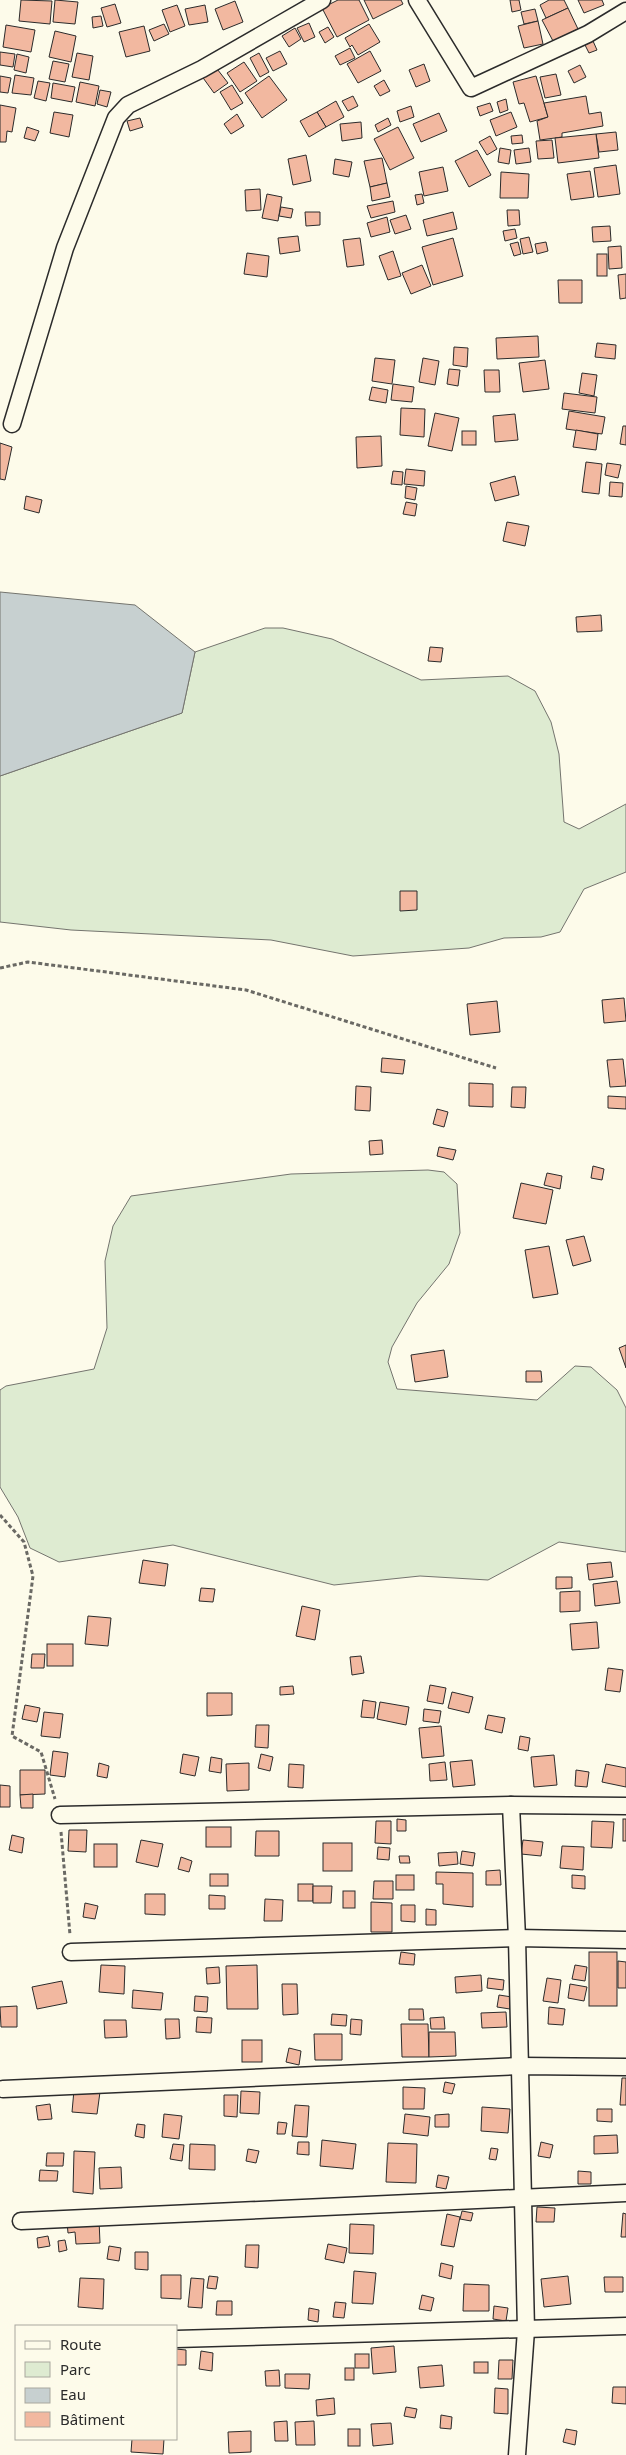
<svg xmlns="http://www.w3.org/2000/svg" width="626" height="2455" font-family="'Noto Sans',sans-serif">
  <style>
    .green { fill: #deebd1; stroke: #74746e }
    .water { fill: #c7d0d0; stroke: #74746e }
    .building { fill: #f2b8a0; stroke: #2b2b2b }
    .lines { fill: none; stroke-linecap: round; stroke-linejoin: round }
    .street-casing { stroke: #2b2b2b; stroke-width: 19 }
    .path { stroke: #6a6964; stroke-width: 3; stroke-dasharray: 4 2.5; stroke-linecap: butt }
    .street { stroke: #fdfbea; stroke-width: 16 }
  </style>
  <rect width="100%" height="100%" fill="#fdfbea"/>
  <g class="green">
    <path d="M265,628H283L332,639L421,680L508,676L535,691L551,722L559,754L564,822L579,829L626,804V872L584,889L560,932L541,937L504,938L469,948L353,956L271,940L71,930L0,922V776L182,713L195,652Z"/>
    <path d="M428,1170L444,1172L457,1184L460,1233L449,1264L417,1303L392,1347L388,1362L397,1389L537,1400L575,1366L591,1367L617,1390L626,1408V1552L559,1542L488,1580L420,1576L334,1585L173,1545L59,1562L30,1548L18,1517L0,1487V1390L6,1386L94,1369L107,1328L105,1261L113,1226L131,1196L291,1174Z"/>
  </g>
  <path class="water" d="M0,592L135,605L195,652L182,713L0,776Z"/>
  <g class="building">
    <path d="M21,0L52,1L50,24L19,21Z"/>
    <path d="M55,0L78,2L75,24L53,22Z"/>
    <path d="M338,0H359L369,20L337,37L322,8Z"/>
    <path d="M364,0H401L403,4L373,19Z"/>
    <path d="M510,0H519L521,10L512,12Z"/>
    <path d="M549,0H564L568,8L546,18L540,5Z"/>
    <path d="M578,0H602L604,5L584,13Z"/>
    <path d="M235,1L243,22L223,30L215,9Z"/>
    <path d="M115,4L121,23L107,27L101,8Z"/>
    <path d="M177,5L185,26L170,32L162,10Z"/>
    <path d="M205,5L208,22L189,25L185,9Z"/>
    <path d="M568,8L578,29L553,41L542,20Z"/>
    <path d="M535,9L538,21L524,24L521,12Z"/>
    <path d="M101,16L103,26L93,28L92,17Z"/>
    <path d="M538,21L543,44L524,48L518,26Z"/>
    <path d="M309,23L315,37L304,42L297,28Z"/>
    <path d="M164,24L169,34L154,41L149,30Z"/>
    <path d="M369,24L380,42L358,55L352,45L350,47L345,38Z"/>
    <path d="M6,25L35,30L31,52L3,47Z"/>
    <path d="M144,26L150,51L126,57L119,32Z"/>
    <path d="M328,27L334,37L325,43L319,32Z"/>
    <path d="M295,28L301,39L289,47L282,36Z"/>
    <path d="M55,31L76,36L71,62L49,57Z"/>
    <path d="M593,41L597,50L589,53L585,45Z"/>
    <path d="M350,48L355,58L340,65L335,56Z"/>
    <path d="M280,51L287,64L273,71L266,58Z"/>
    <path d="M370,51L381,71L358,83L347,64Z"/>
    <path d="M0,52L15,54L13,67L0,65Z"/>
    <path d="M77,53L93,56L89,80L72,77Z"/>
    <path d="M259,53L269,72L260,77L250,58Z"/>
    <path d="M17,54L29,57L26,73L14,70Z"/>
    <path d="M53,61L69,64L65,82L49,79Z"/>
    <path d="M244,62L257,81L240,92L227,73Z"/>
    <path d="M424,64L430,81L416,87L409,70Z"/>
    <path d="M214,65L228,83L214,93L201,75Z"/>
    <path d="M580,65L586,77L574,83L568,71Z"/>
    <path d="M556,74L561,95L545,98L540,77Z"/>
    <path d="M15,75L34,78L31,95L12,93Z"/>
    <path d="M0,76L11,78L8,93L0,92Z"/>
    <path d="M269,76L287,100L262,118L245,93Z"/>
    <path d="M536,76L548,117L530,122L524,103L519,104L513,82Z"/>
    <path d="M384,80L390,91L380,96L374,86Z"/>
    <path d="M38,81L50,83L46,101L34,98Z"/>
    <path d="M80,82L99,86L95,106L76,102Z"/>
    <path d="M53,83L75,87L72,102L51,98Z"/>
    <path d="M232,85L243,103L231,110L220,92Z"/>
    <path d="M100,90L111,92L107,107L97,104Z"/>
    <path d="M353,96L358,106L348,111L342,101Z"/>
    <path d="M586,96L589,114L601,112L603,126L562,133V137L540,140L537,121L548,117L544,103Z"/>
    <path d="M506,99L508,110L500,113L497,102Z"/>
    <path d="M336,101L344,117L326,127L317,112Z"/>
    <path d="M490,103L493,111L480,116L477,107Z"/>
    <path d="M0,105L16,108L12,132L7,131L6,142H0Z"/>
    <path d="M411,106L414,117L400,122L397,111Z"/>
    <path d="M54,112L73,115L69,137L50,133Z"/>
    <path d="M317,112L326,127L309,137L300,121Z"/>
    <path d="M511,112L517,127L496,136L490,120Z"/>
    <path d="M439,113L447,131L421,142L413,124Z"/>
    <path d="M237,114L244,126L231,134L224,124Z"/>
    <path d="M140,118L143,127L130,131L127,121Z"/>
    <path d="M388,118L391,125L378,132L375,125Z"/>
    <path d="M361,122L362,138L342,141L340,124Z"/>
    <path d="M27,127L39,131L35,141L24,138Z"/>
    <path d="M398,127L414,158L390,170L374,139Z"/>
    <path d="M616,132L618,150L599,152L596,134Z"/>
    <path d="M596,134L599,158L558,163L555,138Z"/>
    <path d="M522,135L523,143L512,144L511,136Z"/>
    <path d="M490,136L497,149L487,155L479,142Z"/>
    <path d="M552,140L554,158L538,159L536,141Z"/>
    <path d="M500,148L511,150L509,164L498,162Z"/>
    <path d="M529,148L531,162L516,164L514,150Z"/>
    <path d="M477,150L491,175L469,187L455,161Z"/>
    <path d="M306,155L311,181L293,185L288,159Z"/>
    <path d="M382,158L387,183L370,187L364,161Z"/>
    <path d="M335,159L352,162L349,177L333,174Z"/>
    <path d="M616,165L620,194L598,197L594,168Z"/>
    <path d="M443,167L448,191L424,196L419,172Z"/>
    <path d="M590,171L594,197L571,200L567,174Z"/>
    <path d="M501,172L529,174L528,198H500Z"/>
    <path d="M387,183L390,197L372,201L370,187Z"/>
    <path d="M260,189L261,210L246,211L245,190Z"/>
    <path d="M267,194L282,197L278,221L262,218Z"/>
    <path d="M422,194L424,203L417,205L415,195Z"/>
    <path d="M393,201L395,212L371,218L367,206Z"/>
    <path d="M281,207L293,209L291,218L279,216Z"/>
    <path d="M507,210H519L520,225L508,226Z"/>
    <path d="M305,212H320V225L306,226Z"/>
    <path d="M453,212L457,229L427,236L423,220Z"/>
    <path d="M406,215L411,229L395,234L390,220Z"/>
    <path d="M387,217L390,232L371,237L367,223Z"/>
    <path d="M610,226L611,241L593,242L592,227Z"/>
    <path d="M515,229L517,238L505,241L503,231Z"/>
    <path d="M298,236L300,251L280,254L278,238Z"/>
    <path d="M529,237L533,252L523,254L520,239Z"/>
    <path d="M360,238L364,265L347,267L343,240Z"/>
    <path d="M453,238L463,276L433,285L422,247Z"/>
    <path d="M518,242L521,254L514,256L510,244Z"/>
    <path d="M546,242L548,251L537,254L535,244Z"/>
    <path d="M621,246L622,268L609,269L608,247Z"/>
    <path d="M393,251L401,276L388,280L379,256Z"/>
    <path d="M247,253L269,256L267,277L244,274Z"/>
    <rect x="597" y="254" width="10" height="22"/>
    <path d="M422,265L431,286L411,294L402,273Z"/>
    <path d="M626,274V298L620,299L618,275Z"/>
    <path d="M558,280H582V303H559Z"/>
    <path d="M538,336L539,357L497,359L496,338Z"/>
    <path d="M597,343L616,345L615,359L595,357Z"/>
    <path d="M454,347L468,348L467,367L453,365Z"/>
    <path d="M375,358L395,360L392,384L372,381Z"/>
    <path d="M423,358L439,361L435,385L419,382Z"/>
    <path d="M545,360L549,389L523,392L519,363Z"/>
    <path d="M449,369L460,370L458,386L447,384Z"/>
    <path d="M484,370H499L500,392H485Z"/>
    <path d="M582,373L597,375L594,396L579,393Z"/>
    <path d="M393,384L414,387L412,402L391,400Z"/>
    <path d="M372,387L388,390L386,403L369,400Z"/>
    <path d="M564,393L597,397L595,413L562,409Z"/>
    <path d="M401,408L425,409L424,437L400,435Z"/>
    <path d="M569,411L605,417L602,434L566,429Z"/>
    <path d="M435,413L459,418L452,451L428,446Z"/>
    <path d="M515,414L518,440L495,442L493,416Z"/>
    <path d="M623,426H626V445L620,444Z"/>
    <path d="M576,430L598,434L596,450L573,447Z"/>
    <rect x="462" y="431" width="14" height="14"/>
    <path d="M381,436L382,466L357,468L356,437Z"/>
    <path d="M0,443L12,447L5,480L0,479Z"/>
    <path d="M586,462L602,464L599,494L582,492Z"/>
    <path d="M607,463L621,465L618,478L605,475Z"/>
    <path d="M406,469L425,471L424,486L404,484Z"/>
    <path d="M393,471L403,472L402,485L391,484Z"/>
    <path d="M515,476L519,495L495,501L490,483Z"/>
    <path d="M610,482L623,483L622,497L609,496Z"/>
    <path d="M406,486L417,488L415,500L405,498Z"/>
    <path d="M26,496L42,500L39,513L24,509Z"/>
    <path d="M406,502L417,504L415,516L403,514Z"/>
    <path d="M507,522L529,526L525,546L503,541Z"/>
    <path d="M601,615L602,631L577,632L576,617Z"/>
    <path d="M430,647L443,648L441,662L428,661Z"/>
    <path d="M400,891H417V910L400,911Z"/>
    <path d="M624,998L626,1021L604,1023L602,1000Z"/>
    <path d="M497,1001L500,1032L470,1035L467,1004Z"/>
    <path d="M382,1058L405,1060L403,1074L381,1072Z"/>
    <path d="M623,1059L626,1086L610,1087L607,1060Z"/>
    <path d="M469,1083L493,1084V1107L469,1106Z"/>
    <path d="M356,1086L371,1087L370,1111L355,1110Z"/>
    <path d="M512,1087H526L525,1108L511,1107Z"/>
    <path d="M608,1096L626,1097V1109L608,1108Z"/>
    <path d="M437,1109L448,1112L444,1127L433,1124Z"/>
    <path d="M382,1140L383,1154L370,1155L369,1141Z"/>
    <path d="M439,1147L456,1150L453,1160L437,1156Z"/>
    <path d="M593,1166L604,1169L602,1180L591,1178Z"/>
    <path d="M547,1173L562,1176L560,1189L544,1185Z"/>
    <path d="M521,1183L553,1190L546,1224L513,1218Z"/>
    <path d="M584,1236L591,1261L573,1266L566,1240Z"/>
    <path d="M549,1246L558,1294L533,1298L525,1250Z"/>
    <path d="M626,1345V1368L619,1348Z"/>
    <path d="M444,1350L448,1377L415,1382L411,1355Z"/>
    <path d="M526,1371H541L542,1382H526Z"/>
    <path d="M143,1560L168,1564L165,1586L139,1583Z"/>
    <path d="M611,1562L613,1577L589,1580L587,1564Z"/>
    <path d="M556,1577H572V1588L556,1589Z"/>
    <path d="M617,1581L620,1603L595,1606L593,1584Z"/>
    <path d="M201,1588L215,1589L213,1602L199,1601Z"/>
    <path d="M580,1591V1611L560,1612V1592Z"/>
    <path d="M302,1606L320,1610L315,1640L296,1636Z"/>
    <path d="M88,1616L111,1618L108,1646L85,1644Z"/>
    <path d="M597,1622L599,1648L572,1650L570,1624Z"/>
    <rect x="47" y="1644" width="26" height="22"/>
    <path d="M32,1654H45L44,1668H31Z"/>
    <path d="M361,1656L364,1673L352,1675L350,1657Z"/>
    <path d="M608,1668L623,1670L620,1692L605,1690Z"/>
    <path d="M430,1685L446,1688L443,1704L427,1701Z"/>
    <path d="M293,1686L294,1694L280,1695V1687Z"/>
    <path d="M452,1692L473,1697L469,1713L448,1708Z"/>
    <path d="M207,1693H232V1715L207,1716Z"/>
    <path d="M363,1700L376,1702L374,1718L361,1717Z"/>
    <path d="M380,1702L409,1707L406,1725L377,1719Z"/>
    <path d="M25,1705L40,1708L37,1722L22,1719Z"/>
    <path d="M424,1709L441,1711L439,1723L423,1721Z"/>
    <path d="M44,1712L63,1714L60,1738L41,1736Z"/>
    <path d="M488,1715L505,1718L502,1733L485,1729Z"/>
    <path d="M256,1725H269L268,1748L255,1747Z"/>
    <path d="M441,1726L444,1756L422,1758L419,1728Z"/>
    <path d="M520,1736L530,1738L528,1751L518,1749Z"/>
    <path d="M53,1751L68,1753L65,1777L50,1775Z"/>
    <path d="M183,1754L199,1757L195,1776L180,1773Z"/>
    <path d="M261,1754L273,1757L270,1771L258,1768Z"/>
    <path d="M554,1755L557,1785L534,1787L531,1757Z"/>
    <path d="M211,1757L222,1759L221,1773L209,1771Z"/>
    <path d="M472,1760L475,1785L453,1787L450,1762Z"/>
    <path d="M445,1762L447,1780L430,1781L429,1764Z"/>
    <path d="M99,1763L109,1766L107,1778L97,1776Z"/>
    <path d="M249,1763V1790L227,1791L226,1764Z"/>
    <path d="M289,1764L304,1765L303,1788L288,1787Z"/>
    <path d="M606,1764L626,1768V1787L602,1782Z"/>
    <path d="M20,1770H45V1794L20,1795Z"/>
    <path d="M576,1770L589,1772L587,1787L575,1786Z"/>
    <path d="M0,1785L10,1786V1807H0Z"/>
    <path d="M33,1794V1808H21L20,1795Z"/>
    <path d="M397,1819L406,1820V1831H397Z"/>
    <rect x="623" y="1819" width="3" height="22"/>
    <path d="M376,1821H391V1844L375,1843Z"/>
    <path d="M592,1821L614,1822L612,1848L591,1847Z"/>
    <rect x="206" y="1827" width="25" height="20"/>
    <path d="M69,1830H87L86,1852L68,1851Z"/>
    <path d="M256,1831H279V1856H255Z"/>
    <path d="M12,1835L24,1838L22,1853L9,1850Z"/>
    <path d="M141,1840L163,1844L158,1867L136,1862Z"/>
    <path d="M523,1840L543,1842L541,1856L521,1854Z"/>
    <rect x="323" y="1843" width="29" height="28"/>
    <rect x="94" y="1844" width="23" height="23"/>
    <path d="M562,1846L584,1847L583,1870L560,1868Z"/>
    <path d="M378,1847L390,1848L389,1860L377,1859Z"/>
    <path d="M462,1851L475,1853L473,1866L460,1864Z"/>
    <path d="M457,1852L458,1864L439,1866L438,1853Z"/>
    <path d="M399,1856H409L410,1863H400Z"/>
    <path d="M181,1857L192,1861L189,1872L178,1869Z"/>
    <path d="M500,1870L501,1885H486V1871Z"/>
    <path d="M436,1872L473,1873V1907L443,1904V1884H436Z"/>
    <rect x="210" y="1874" width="18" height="12"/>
    <rect x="396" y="1875" width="18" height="15"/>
    <path d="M572,1875L585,1876V1889L572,1888Z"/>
    <path d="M374,1881H393V1899H373Z"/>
    <rect x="298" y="1884" width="15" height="17"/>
    <path d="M313,1886H332L331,1903H313Z"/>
    <rect x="343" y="1891" width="12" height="17"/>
    <path d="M145,1894H165V1915L145,1914Z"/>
    <path d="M209,1895L225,1896V1909H209Z"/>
    <path d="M265,1899L283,1900L282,1921H264Z"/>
    <path d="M371,1902L392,1903V1932H371Z"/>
    <path d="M85,1903L98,1906L95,1919L83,1917Z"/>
    <path d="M401,1905H415V1922L401,1921Z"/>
    <path d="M426,1909L436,1910V1925H426Z"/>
    <path d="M401,1952L415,1954L414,1965L399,1964Z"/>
    <rect x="589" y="1952" width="28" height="54"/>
    <path d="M618,1961L626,1962V1988H618Z"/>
    <path d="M101,1965L125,1966L124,1994L99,1992Z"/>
    <path d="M257,1965L258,2009H227L226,1966Z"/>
    <path d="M575,1965L587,1967L585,1981L572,1979Z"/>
    <path d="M219,1967L220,1983L207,1984L206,1968Z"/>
    <path d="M481,1975L482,1991L456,1993L455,1977Z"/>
    <path d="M488,1978L504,1980L503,1990L487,1988Z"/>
    <path d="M547,1978L561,1980L558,2003L543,2001Z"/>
    <path d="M62,1981L67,2003L37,2009L32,1987Z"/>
    <path d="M282,1984H297L298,2014L283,2015Z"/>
    <path d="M570,1984L587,1987L584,2001L568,1998Z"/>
    <path d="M133,1990L163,1993L161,2010L132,2008Z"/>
    <path d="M499,1995L512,1997L510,2009L497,2007Z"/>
    <path d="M195,1996L208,1997L207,2012L194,2011Z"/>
    <path d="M17,2006V2027H1L0,2007Z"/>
    <path d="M549,2007L565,2009L563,2025L548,2024Z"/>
    <path d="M409,2009H423L424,2020H409Z"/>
    <path d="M506,2012L507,2027L482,2028L481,2013Z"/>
    <path d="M332,2014L347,2015L346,2026L331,2025Z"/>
    <path d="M197,2017L212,2018L211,2033L196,2032Z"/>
    <path d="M444,2017L445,2029H431L430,2018Z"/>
    <path d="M165,2019H179L180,2038L166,2039Z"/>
    <path d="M351,2019L362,2020L361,2035L350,2034Z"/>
    <path d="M104,2020H126L127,2037L105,2038Z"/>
    <path d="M401,2024H428L429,2057H402Z"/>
    <path d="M429,2032H455L456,2056L429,2057Z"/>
    <path d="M314,2034H342V2060H315Z"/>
    <rect x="242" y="2040" width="20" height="22"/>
    <path d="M289,2048L301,2051L299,2065L286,2062Z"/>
    <path d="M622,2078H626V2105H620Z"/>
    <path d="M445,2082L455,2084L452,2094L443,2092Z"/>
    <path d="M403,2087L425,2088L424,2109H403Z"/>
    <path d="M74,2090L100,2092L97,2114L72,2112Z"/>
    <path d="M241,2091L260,2092L259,2114L240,2113Z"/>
    <path d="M224,2095H238L237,2117L224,2116Z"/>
    <path d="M50,2104L52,2119L38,2120L36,2106Z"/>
    <path d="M295,2105L309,2106L307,2137L292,2136Z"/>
    <path d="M482,2107L510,2109L508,2133L481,2131Z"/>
    <path d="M597,2109H612V2122L597,2121Z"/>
    <path d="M164,2114L182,2116L179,2139L162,2137Z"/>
    <path d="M405,2114L430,2117L428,2136L403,2133Z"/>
    <path d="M449,2114V2127H435V2115Z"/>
    <path d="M278,2122L287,2123L285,2134H277Z"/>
    <path d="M137,2124L145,2125L144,2138L135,2136Z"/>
    <path d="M617,2135L618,2153L594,2154V2136Z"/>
    <path d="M322,2140L356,2144L353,2169L320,2166Z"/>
    <path d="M298,2142H309V2155L297,2154Z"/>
    <path d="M541,2142L553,2145L550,2158L538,2156Z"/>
    <path d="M388,2143L417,2144L416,2183L386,2182Z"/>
    <path d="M173,2144L184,2145L182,2161L170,2159Z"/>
    <path d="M190,2144L215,2145V2170L189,2169Z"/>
    <path d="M491,2148L498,2149L496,2160L489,2159Z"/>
    <path d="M248,2149L259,2151L256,2163L246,2161Z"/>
    <path d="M74,2151L95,2152L93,2194L73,2192Z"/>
    <path d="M47,2153H64L63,2166H46Z"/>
    <path d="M121,2167L122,2188L100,2189L99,2168Z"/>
    <path d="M40,2170L58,2171L57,2181H39Z"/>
    <path d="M578,2171L591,2172V2184H578Z"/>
    <path d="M438,2175L449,2177L446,2189L436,2187Z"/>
    <path d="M537,2207L555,2208L554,2222H536Z"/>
    <path d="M462,2211L473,2213L471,2221L460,2219Z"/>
    <path d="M623,2213L626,2214V2237H621Z"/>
    <path d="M447,2214L460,2217L454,2247L441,2245Z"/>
    <path d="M99,2220L100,2243L76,2244L75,2232L68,2233L67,2222Z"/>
    <path d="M350,2224L374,2225L373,2254L349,2253Z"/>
    <path d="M48,2236L50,2246L38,2248L37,2238Z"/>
    <path d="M65,2240L67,2250L59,2252L58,2241Z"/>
    <path d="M328,2244L347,2248L344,2263L325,2259Z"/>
    <path d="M246,2245H259L258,2268L245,2267Z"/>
    <path d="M109,2246L121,2248L119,2261L107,2259Z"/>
    <path d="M135,2252H148V2270L135,2269Z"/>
    <path d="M441,2263L453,2266L451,2279L439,2276Z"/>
    <path d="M354,2271L376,2273L373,2304L352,2303Z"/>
    <path d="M161,2275H181V2299L161,2298Z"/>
    <path d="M209,2276L218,2277L216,2289L207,2288Z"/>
    <path d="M568,2276L571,2304L544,2307L541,2279Z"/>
    <path d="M604,2277H623V2292H605Z"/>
    <path d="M80,2278L104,2279L103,2309L78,2307Z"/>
    <path d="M191,2278L204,2279L202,2308L188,2307Z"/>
    <path d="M464,2284L489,2285V2311H463Z"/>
    <path d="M422,2295L434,2298L431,2311L419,2309Z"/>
    <path d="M217,2301H232V2315H216Z"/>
    <path d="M335,2302L346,2303L344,2318L333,2317Z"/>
    <path d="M494,2306L508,2308L506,2321L493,2319Z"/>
    <path d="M309,2308L319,2310L318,2322L308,2320Z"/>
    <path d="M394,2346L396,2372L373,2374L371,2348Z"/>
    <path d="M176,2349L186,2350V2365H176Z"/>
    <path d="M201,2351L213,2353L212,2371L199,2369Z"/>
    <rect x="355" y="2354" width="14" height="14"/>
    <path d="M499,2360H513L512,2379H498Z"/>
    <rect x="474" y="2362" width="14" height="11"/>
    <path d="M442,2365L444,2386L420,2388L418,2367Z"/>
    <rect x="345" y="2368" width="9" height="12"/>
    <path d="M279,2370L280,2386H266L265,2371Z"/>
    <path d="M285,2374H310L309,2389L285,2388Z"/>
    <path d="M613,2387H626V2404L612,2403Z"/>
    <path d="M495,2388L508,2389V2414L494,2413Z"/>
    <path d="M334,2398L335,2414L317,2416L316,2400Z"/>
    <path d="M406,2407L417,2409L415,2418L404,2416Z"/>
    <path d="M441,2415L452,2417L451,2429L440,2428Z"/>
    <path d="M287,2421L288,2441H275L274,2422Z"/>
    <path d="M314,2421L315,2445H296L295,2422Z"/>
    <path d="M391,2423L393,2444L373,2446L371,2424Z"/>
    <rect x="348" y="2429" width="12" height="17"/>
    <path d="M566,2429L577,2431L575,2445L563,2442Z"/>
    <path d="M251,2431V2452L229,2453L228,2432Z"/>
    <path d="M132,2439H164L163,2454L131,2452Z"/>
  </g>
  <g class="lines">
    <defs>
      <g id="street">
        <path d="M417,0L471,88L588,34L626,11"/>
        <path d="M12,424L65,248L116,118L128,105L202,69L322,0"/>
        <path d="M511,1805L517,1938L526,2330L517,2455"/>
        <path d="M60,1815L511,1805L626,1806"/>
        <path d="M71,1952L517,1938L626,1940"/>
        <path d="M3,2089L520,2066L626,2067"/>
        <path d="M21,2221L626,2193"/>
        <path d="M176,2339L626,2326"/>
      </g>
    </defs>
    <use href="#street" class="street-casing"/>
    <g class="path">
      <path d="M0,968L28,962L246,990L496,1068"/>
      <path d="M0,1515L24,1542L33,1576L12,1736L41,1752L55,1799"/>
      <path d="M61,1832L70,1935"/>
    </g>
    <use href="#street" class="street"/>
  </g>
  <rect x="15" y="2325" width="162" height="115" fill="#fdfbea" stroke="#a9a89e"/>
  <rect x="25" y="2341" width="25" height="8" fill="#fdfbea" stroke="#a9a89e"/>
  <text x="60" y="2350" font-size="15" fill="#2b2b2b">Route</text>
  <rect x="25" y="2362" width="25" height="15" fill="#deebd1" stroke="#a9a89e"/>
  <text x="60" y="2375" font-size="15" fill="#2b2b2b">Parc</text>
  <rect x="25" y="2388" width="25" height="15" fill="#c7d0d0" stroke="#a9a89e"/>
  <text x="60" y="2400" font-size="15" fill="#2b2b2b">Eau</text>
  <rect x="25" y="2412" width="25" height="15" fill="#f2b8a0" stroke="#a9a89e"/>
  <text x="60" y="2425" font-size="15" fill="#2b2b2b">Bâtiment</text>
</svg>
